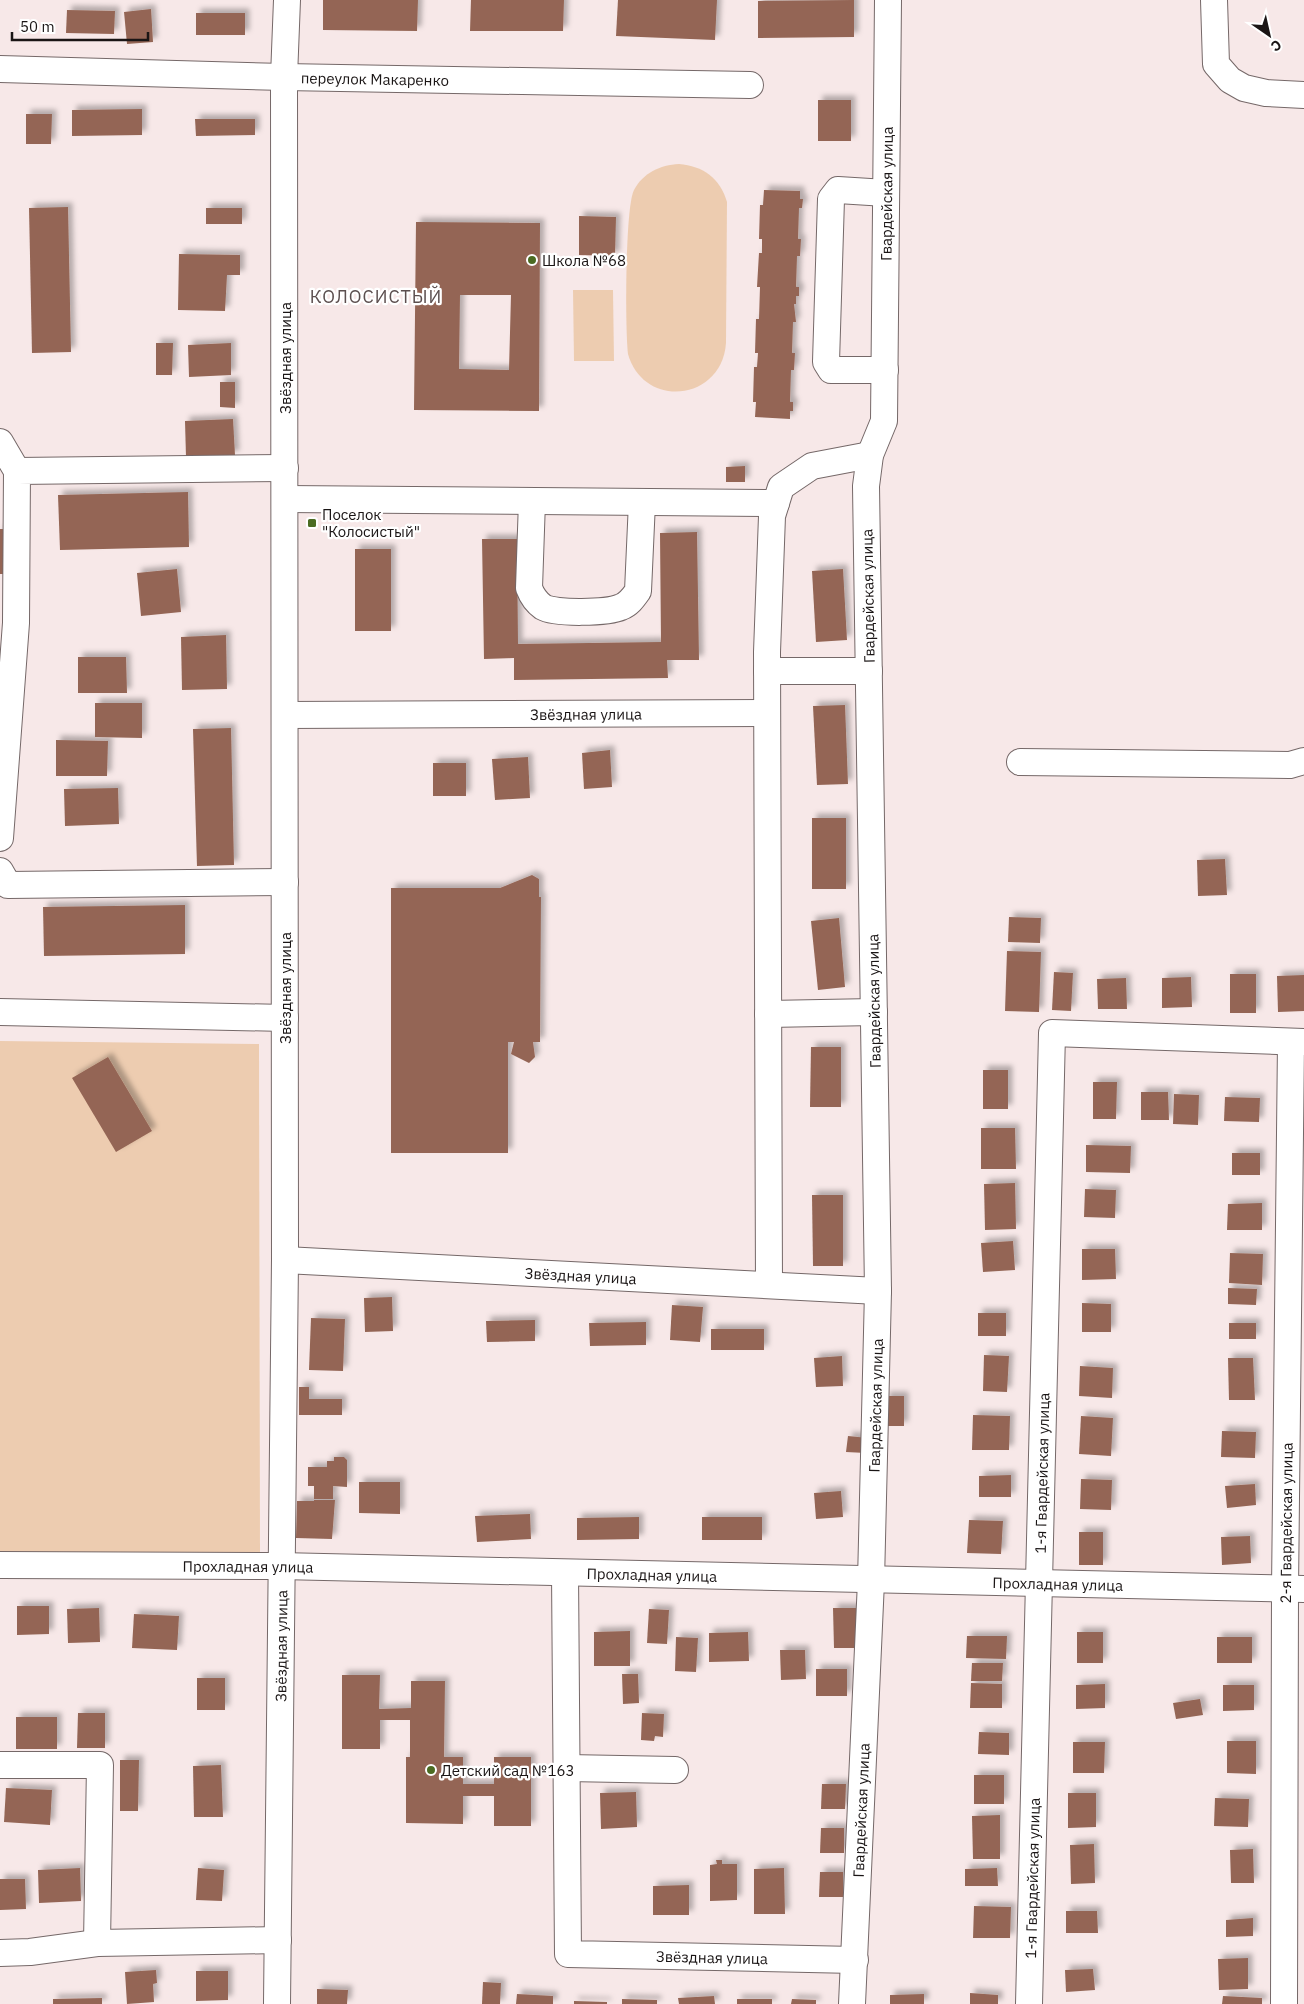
<svg xmlns="http://www.w3.org/2000/svg" width="1304" height="2004" font-family="'IBM Plex Sans',sans-serif">
  <style>
    .green { fill: #edccb0 }
    .building { fill: #946554; fill-rule: evenodd; filter: url(#shadow) }
    .lines { fill: none; stroke-linecap: round; stroke-linejoin: round }
    .minor-casing { stroke: #756868; stroke-width: 28 }
    .minor { stroke: #fff; stroke-width: 26 }
    .poi-dot { fill: #4b6b22; stroke: #fff; stroke-width: 2 }
    .labels { text-anchor: middle; dominant-baseline: central; stroke-width: 4.5; stroke-linejoin: round; paint-order: stroke }
    .street-label { font-size: 15px; fill: #1a1515; stroke: #fff }
    .poi-label { font-size: 15px; fill: #1a1515; stroke: #fff; text-anchor: start }
    .quarter-label { font-size: 18px; letter-spacing: 1px; fill: #5c4f4f; stroke: #fff }
  </style>
  <defs>
    <filter id="shadow"><feDropShadow dx="4.5" dy="-4.5" stdDeviation="2.5" flood-color="#0004"/></filter>
  </defs>
  <rect width="100%" height="100%" fill="#f7e8e8"/>
  <g class="green">
    <path d="M679,164C703,166 720,178 727,202L726,343C722,401 644,410 628,354C625,330 625,207 634,190C643,173 660,165 679,164Z"/>
    <path d="M573,290H613L614,361H574Z"/>
    <path d="M0,1041L259,1044L260,1558L0,1555Z"/>
  </g>
  <g class="building">
    <path d="M323,0H418L417,31L323,30Z"/>
    <path d="M471,0H564L563,31H470Z"/>
    <path d="M618,0H717L715,40L616,36Z"/>
    <path d="M854,0V37L758,38V1Z"/>
    <path d="M151,9L153,42L127,44L124,12Z"/>
    <path d="M67,10L115,11L114,34L66,33Z"/>
    <rect x="196" y="13" width="49" height="22"/>
    <rect x="818" y="100" width="33" height="41"/>
    <path d="M142,109V135L72,136V110Z"/>
    <path d="M26,114H52L51,144H26Z"/>
    <path d="M195,119H255V135L196,136Z"/>
    <path d="M764,190L800,191V199H803L802,208H799L798,239H801L800,256H797L796,287H799V296H796V304H794L796,322H793L792,353H795L794,370H791L790,402H793V411H790V419L755,417L756,402H753L754,367H757L758,353H755L756,319H759L760,287H757L759,253H762V239H759L760,205H763Z"/>
    <path d="M68,207L71,352L32,353L29,208Z"/>
    <rect x="206" y="208" width="36" height="16"/>
    <path d="M579,216L616,217L615,256L579,255Z"/>
    <path d="M416,222L540,223L539,411L414,410ZM460,295H511L509,370L459,369Z"/>
    <path d="M179,254L240,255V275H227L225,311L178,310Z"/>
    <path d="M156,343H173L172,375H156Z"/>
    <path d="M231,343V375L189,377L188,345Z"/>
    <path d="M220,382H235V408L220,407Z"/>
    <path d="M233,419L235,455L186,457L185,421Z"/>
    <path d="M745,466V482H726V467Z"/>
    <path d="M188,492L189,547L60,550L58,495Z"/>
    <rect x="0" y="529" width="8" height="45"/>
    <path d="M697,532L699,660H667L668,678L514,680V658L484,659L482,539H517L518,644L661,642L660,533Z"/>
    <rect x="355" y="549" width="36" height="82"/>
    <path d="M177,569L181,612L141,616L137,573Z"/>
    <path d="M843,569L847,640L816,642L812,571Z"/>
    <path d="M226,635L227,689L182,690L181,637Z"/>
    <path d="M78,657H126L127,693H78Z"/>
    <path d="M95,703H142V738L95,737Z"/>
    <path d="M845,705L848,784L817,785L813,706Z"/>
    <path d="M231,728L234,865L197,866L193,729Z"/>
    <path d="M56,740L108,741L107,776H56Z"/>
    <path d="M610,750L612,787L584,789L582,753Z"/>
    <path d="M528,757L530,798L495,800L492,759Z"/>
    <rect x="433" y="763" width="33" height="33"/>
    <path d="M118,788L119,824L65,826L64,789Z"/>
    <rect x="812" y="818" width="34" height="71"/>
    <path d="M1225,859L1227,895L1198,896L1197,860Z"/>
    <path d="M532,875L539,879V897H541L540,1042H533L535,1057L529,1063L511,1054L514,1042H508V1153H391V888H500Z"/>
    <path d="M185,905V954L44,956L43,907Z"/>
    <path d="M1009,917L1041,918L1040,943L1008,942Z"/>
    <path d="M839,918L845,987L818,990L811,921Z"/>
    <path d="M1007,951L1041,952L1039,1012L1005,1011Z"/>
    <path d="M1054,972L1073,973L1071,1011L1052,1010Z"/>
    <rect x="1230" y="974" width="26" height="39"/>
    <path d="M1304,975V1011L1278,1012L1277,976Z"/>
    <path d="M1191,977L1192,1007L1162,1008V978Z"/>
    <path d="M1126,978L1127,1009H1098L1097,979Z"/>
    <path d="M811,1047H841V1107H810Z"/>
    <path d="M108,1057L152,1131L116,1152L72,1078Z"/>
    <rect x="983" y="1070" width="25" height="39"/>
    <path d="M1093,1082H1117L1116,1119H1093Z"/>
    <path d="M1141,1092H1168L1169,1120H1141Z"/>
    <path d="M1174,1094L1199,1095L1198,1125L1173,1124Z"/>
    <path d="M1225,1097L1260,1098L1259,1122L1224,1121Z"/>
    <path d="M981,1128H1015L1016,1169H981Z"/>
    <path d="M1086,1145L1131,1146L1130,1173L1086,1172Z"/>
    <rect x="1232" y="1153" width="28" height="22"/>
    <path d="M1015,1183L1016,1229L985,1230L984,1184Z"/>
    <path d="M1085,1189L1116,1190L1115,1218L1084,1217Z"/>
    <path d="M812,1195H843V1266H813Z"/>
    <path d="M1262,1203V1230H1227L1228,1204Z"/>
    <path d="M1013,1241L1015,1270L983,1272L981,1243Z"/>
    <path d="M1082,1249H1115L1116,1279L1082,1280Z"/>
    <path d="M1230,1253L1263,1254L1262,1285L1229,1283Z"/>
    <path d="M1228,1288L1257,1289L1256,1305L1228,1304Z"/>
    <path d="M392,1297L393,1331L365,1332L364,1298Z"/>
    <path d="M1082,1303L1111,1304V1332H1082Z"/>
    <path d="M672,1305L703,1307L700,1342L670,1340Z"/>
    <rect x="978" y="1313" width="28" height="23"/>
    <path d="M311,1318L345,1319L343,1371L309,1370Z"/>
    <path d="M535,1320V1341L487,1342L486,1321Z"/>
    <path d="M646,1322V1345L590,1346L589,1323Z"/>
    <rect x="1229" y="1323" width="27" height="16"/>
    <rect x="711" y="1329" width="53" height="21"/>
    <path d="M984,1355L1009,1356L1007,1392L983,1391Z"/>
    <path d="M842,1356L843,1386L816,1387L814,1358Z"/>
    <path d="M1228,1358H1253L1255,1400H1229Z"/>
    <path d="M1080,1366L1113,1368L1112,1398L1079,1396Z"/>
    <path d="M299,1387H309V1399H342V1415H299Z"/>
    <rect x="885" y="1396" width="19" height="30"/>
    <path d="M973,1415L1010,1416L1009,1450H972Z"/>
    <path d="M1081,1416L1113,1418L1111,1456L1079,1454Z"/>
    <path d="M1222,1431L1256,1432L1255,1458L1221,1457Z"/>
    <path d="M848,1436L868,1438L866,1453L846,1452Z"/>
    <path d="M334,1457H344L347,1460V1487L333,1486V1499H314V1486H308V1467H327V1461H334Z"/>
    <path d="M1011,1475V1497H979V1476Z"/>
    <path d="M1081,1479L1112,1480L1111,1510L1080,1509Z"/>
    <path d="M359,1482H400V1514L359,1513Z"/>
    <path d="M1255,1484L1256,1505L1227,1508L1225,1486Z"/>
    <path d="M841,1491L843,1517L816,1519L814,1493Z"/>
    <path d="M314,1500H335L332,1539L296,1538L297,1501H314Z"/>
    <path d="M530,1514L531,1539L477,1542L475,1516Z"/>
    <path d="M639,1517V1539L577,1540V1518Z"/>
    <rect x="702" y="1517" width="60" height="23"/>
    <path d="M969,1520L1003,1521L1001,1554L967,1553Z"/>
    <rect x="1079" y="1532" width="24" height="33"/>
    <path d="M1250,1536L1251,1563L1222,1565L1221,1537Z"/>
    <path d="M17,1606H49V1634L17,1635Z"/>
    <path d="M99,1608L100,1642L68,1643L67,1609Z"/>
    <path d="M833,1608H857L858,1648H834Z"/>
    <path d="M649,1609L669,1610L667,1644L647,1643Z"/>
    <path d="M134,1614L179,1616L177,1650L132,1648Z"/>
    <path d="M630,1631V1666H594V1632Z"/>
    <path d="M748,1632L749,1661L709,1662V1633Z"/>
    <rect x="1077" y="1632" width="26" height="31"/>
    <path d="M967,1636H1007L1006,1659L966,1658Z"/>
    <path d="M676,1637L698,1638L696,1672L675,1671Z"/>
    <rect x="1217" y="1637" width="35" height="26"/>
    <path d="M780,1650H805L806,1679L781,1680Z"/>
    <path d="M972,1663H1003L1002,1681H971Z"/>
    <rect x="816" y="1669" width="31" height="27"/>
    <path d="M622,1674H638L639,1703L623,1704Z"/>
    <path d="M342,1675H380L379,1709L411,1708V1681H445L444,1757H463V1784H494V1757H531V1826H494V1796H463V1824L406,1823V1757H410V1720H380V1749H342Z"/>
    <rect x="197" y="1678" width="28" height="32"/>
    <path d="M971,1683L1002,1684V1708H970Z"/>
    <path d="M1105,1684V1708L1076,1709V1685Z"/>
    <path d="M1223,1685H1254V1710L1223,1711Z"/>
    <path d="M1200,1699L1203,1715L1176,1719L1173,1703Z"/>
    <path d="M78,1713H105V1748H77Z"/>
    <path d="M642,1713L664,1714L663,1737L655,1736L654,1741L641,1740Z"/>
    <rect x="16" y="1717" width="41" height="32"/>
    <path d="M979,1732L1009,1733V1755L978,1754Z"/>
    <path d="M1227,1741H1256V1774L1227,1773Z"/>
    <path d="M1073,1742H1105L1104,1773H1073Z"/>
    <path d="M120,1760H139L138,1811H120Z"/>
    <path d="M221,1765L223,1817H194L193,1766Z"/>
    <rect x="974" y="1775" width="30" height="29"/>
    <path d="M822,1784H846L845,1809H821Z"/>
    <path d="M6,1788L52,1790L50,1825L4,1822Z"/>
    <path d="M636,1792L637,1827L601,1829L600,1793Z"/>
    <path d="M1068,1793H1096V1827L1068,1828Z"/>
    <path d="M1215,1798L1249,1799L1248,1827L1214,1826Z"/>
    <path d="M1000,1815V1859H973L972,1816Z"/>
    <path d="M821,1828H844V1853H820Z"/>
    <path d="M1094,1844L1095,1883L1071,1884L1070,1845Z"/>
    <path d="M1253,1849L1254,1883H1231L1230,1850Z"/>
    <path d="M716,1860H722V1864H737V1900L710,1901V1865L717,1864Z"/>
    <path d="M80,1868L81,1901L39,1903L38,1870Z"/>
    <path d="M198,1868L224,1870L222,1901L196,1900Z"/>
    <path d="M784,1868L785,1914H754V1869Z"/>
    <path d="M997,1868L998,1886H965V1869Z"/>
    <path d="M820,1872H843V1897H819Z"/>
    <path d="M0,1879H25L26,1909L0,1910Z"/>
    <path d="M689,1885V1915H653V1886Z"/>
    <path d="M974,1906L1011,1907L1010,1938H973Z"/>
    <path d="M1066,1911H1097L1098,1933H1066Z"/>
    <path d="M1253,1918V1936L1226,1937V1920Z"/>
    <path d="M1248,1958V1989L1219,1990L1218,1959Z"/>
    <path d="M1093,1969L1095,1990L1066,1992L1065,1970Z"/>
    <path d="M156,1970L157,1983L153,1984L154,2002L127,2004L125,1972Z"/>
    <path d="M196,1971H228V2000L196,2001Z"/>
    <path d="M483,1982L501,1983L500,2004H482Z"/>
    <path d="M317,1989L348,1990L347,2004H317Z"/>
    <path d="M970,1993L998,1995V2004H970Z"/>
    <path d="M517,1994L553,1996V2004H516Z"/>
    <path d="M924,1994V2004H890V1995Z"/>
    <path d="M714,1996L715,2004H679L678,1998Z"/>
    <path d="M1223,1996L1262,1998V2004H1222Z"/>
    <path d="M102,1998V2004H53V1999Z"/>
    <path d="M622,1999L657,2000V2004H622Z"/>
    <rect x="737" y="1999" width="35" height="5"/>
    <path d="M792,1999L816,2000V2004H791Z"/>
    <path d="M574,2001L607,2002V2004H574Z"/>
  </g>
  <g class="lines">
    <defs>
      <g id="minor">
        <path d="M1214,0L1216,64L1230,80L1244,88L1266,93L1304,95"/>
        <path id="s1" d="M0,69L284,77L750,85"/>
        <path d="M885,370H831L826,362L831,199L838,190L886,193"/>
        <path d="M0,442L17,471"/>
        <path d="M285,499L776,503"/>
        <path d="M532,501L529,588C532,596 536,602 543,607C555,614 608,613 621,607C629,604 633,598 638,591L642,502"/>
        <path d="M767,671H869"/>
        <path id="s2" d="M285,715L767,713"/>
        <path d="M1020,762L1290,765L1304,761"/>
        <path d="M0,838L16,623L17,471L285,468"/>
        <path d="M0,871L8,885L285,882"/>
        <path d="M0,1012L285,1018"/>
        <path d="M768,1014L874,1012"/>
        <path id="s3" d="M285,1260L878,1291"/>
        <path d="M769,1285L767,652L772,516L781,487L812,466L870,455"/>
        <path id="s4" d="M0,1565L280,1566L1304,1589"/>
        <path id="s5" d="M565,1573L568,1954L855,1960"/>
        <path d="M0,1765H100L97,1943"/>
        <path d="M567,1768L675,1770"/>
        <path d="M0,1953L30,1952L97,1943L278,1940"/>
        <path id="s6" d="M277,2004L285,1260L284,77L287,0"/>
        <path id="s7" d="M852,2004L871,1581L878,1291L866,486L870,455L884,421L888,0"/>
        <path id="s8" d="M1029,2004L1052,1033L1304,1042"/>
        <path id="s9" d="M1284,2004L1285,1589L1291,1042"/>
      </g>
    </defs>
    <use href="#minor" class="minor-casing"/>
    <use href="#minor" class="minor"/>
  </g>
  <g class="poi-dot">
    <circle cx="532" cy="260" r="5"/>
    <rect x="307" y="518" width="10" height="10" rx="2.5"/>
    <circle cx="431" cy="1770" r="5"/>
  </g>
  <g class="labels">
    <g class="street-label">
      <text stroke="none"><textPath href="#s1" startOffset="375">переулок Макаренко</textPath></text>
      <text stroke="none"><textPath href="#s7" startOffset="1814">Гвардейская улица</textPath></text>
      <text transform="translate(285 358) rotate(-90)">Звёздная улица</text>
      <text transform="translate(868 596) rotate(-91)">Гвардейская улица</text>
      <text stroke="none"><textPath href="#s2" startOffset="301">Звёздная улица</textPath></text>
      <text transform="translate(285 988) rotate(-90)">Звёздная улица</text>
      <text transform="translate(874 1001) rotate(-91)">Гвардейская улица</text>
      <text stroke="none"><textPath href="#s3" startOffset="296">Звёздная улица</textPath></text>
      <text stroke="none"><textPath href="#s7" startOffset="599">Гвардейская улица</textPath></text>
      <text stroke="none"><textPath href="#s8" startOffset="531">1-я Гвардейская улица</textPath></text>
      <text stroke="none"><textPath href="#s9" startOffset="481">2-я Гвардейская улица</textPath></text>
      <text stroke="none"><textPath href="#s4" startOffset="248">Прохладная улица</textPath></text>
      <text stroke="none"><textPath href="#s4" startOffset="652">Прохладная улица</textPath></text>
      <text stroke="none"><textPath href="#s4" startOffset="1058">Прохладная улица</textPath></text>
      <text stroke="none"><textPath href="#s6" startOffset="358">Звёздная улица</textPath></text>
      <text stroke="none"><textPath href="#s7" startOffset="194">Гвардейская улица</textPath></text>
      <text stroke="none"><textPath href="#s8" startOffset="126">1-я Гвардейская улица</textPath></text>
      <text stroke="none"><textPath href="#s5" startOffset="525">Звёздная улица</textPath></text>
    </g>
    <g class="poi-label">
      <text x="542" y="260">Школа №68</text>
      <text x="322" y="514">Поселок<tspan x="322" dy="17">"Колосистый"</tspan></text>
      <text x="441" y="1770">Детский cад №163</text>
    </g>
    <g class="quarter-label">
      <text x="376" y="296">КОЛОСИСТЫЙ</text>
    </g>
  </g>
  <g transform="translate(1269 35) rotate(146)" stroke="#ffffff" stroke-width="4" paint-order="stroke">
  <path d="M0-4L9 19L0 12L-9 19Z" fill="#1a1515"/>
  <text y="-8" font-size="14" font-weight="bold" text-anchor="middle" fill="#1a1515">С</text>
  </g>
  <path d="M12 32v8h136v-8" fill="none" stroke="#1a1515" stroke-width="2.5"/>
  <text x="20" y="32" font-size="15" fill="#1a1515" stroke="#ffffff" stroke-width="4" paint-order="stroke">50 m</text>
</svg>
